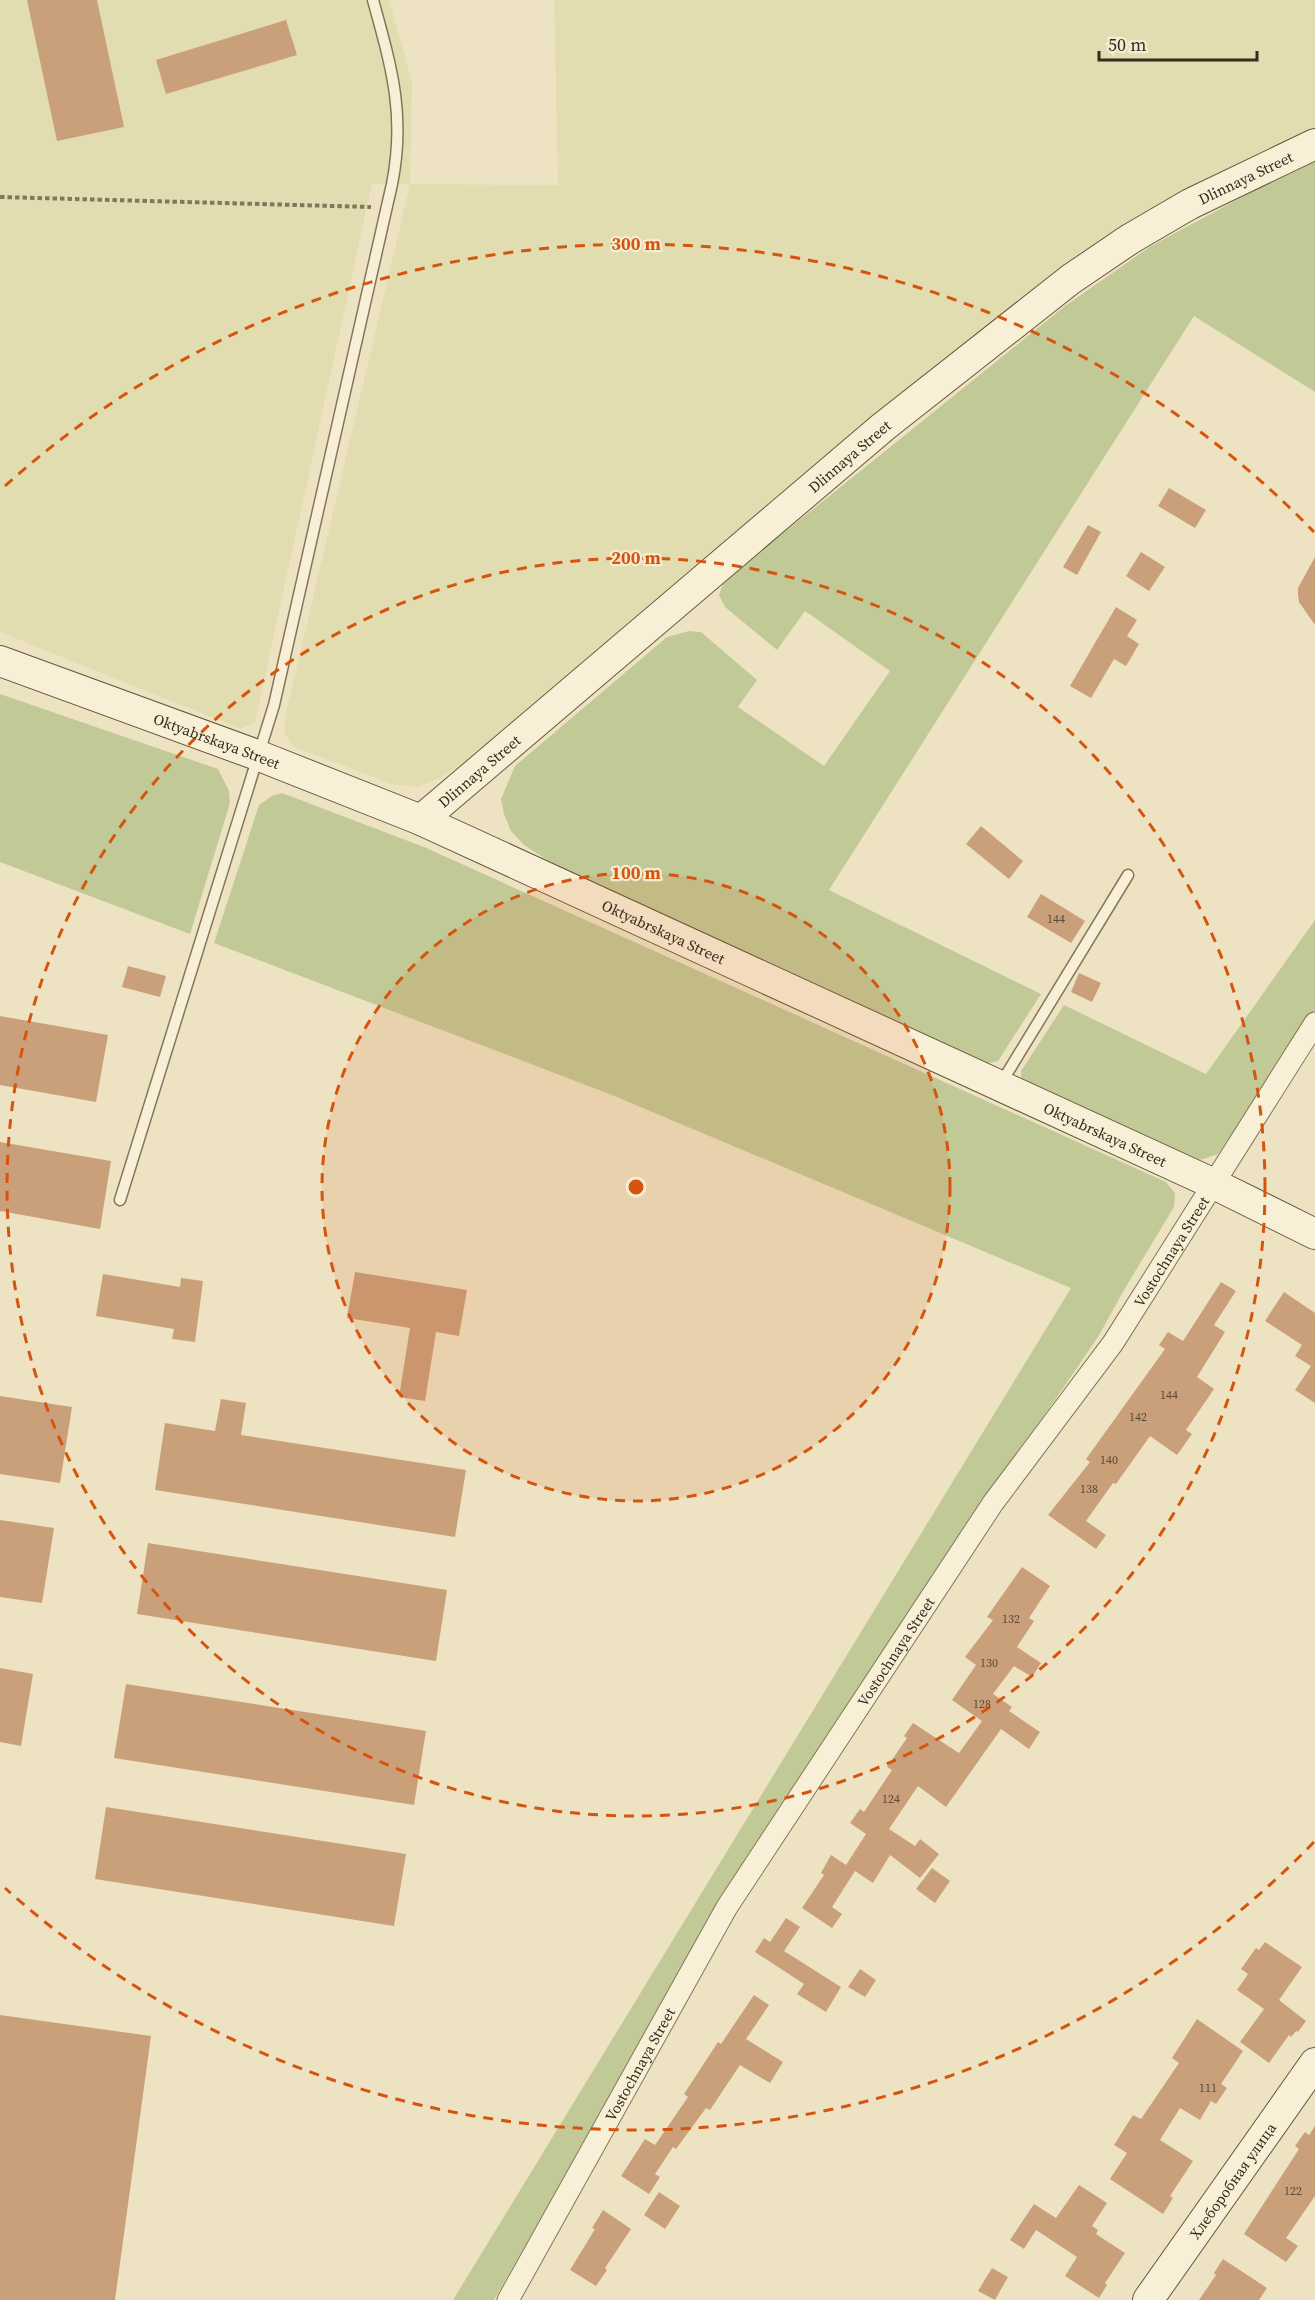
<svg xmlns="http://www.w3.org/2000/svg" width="1315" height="2300" font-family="'Source Serif 4',serif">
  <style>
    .farmland { fill: #e2ddb1 }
    .green { fill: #c1ca97 }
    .building { fill: #caa07a }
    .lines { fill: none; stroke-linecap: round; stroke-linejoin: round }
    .lane-casing { stroke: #86755a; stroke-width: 13 }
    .street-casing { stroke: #86755a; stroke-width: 23 }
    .secondary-casing { stroke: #68563e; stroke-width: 32 }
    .path { stroke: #86755a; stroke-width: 4; stroke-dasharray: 4.5 3; stroke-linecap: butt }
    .lane { stroke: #f8f0d6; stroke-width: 10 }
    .street { stroke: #f8f0d6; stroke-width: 21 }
    .secondary { stroke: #f8f0d6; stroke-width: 30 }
    .ring { fill: none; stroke: #d6540e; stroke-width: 3; stroke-dasharray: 10 8 }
    .labels { text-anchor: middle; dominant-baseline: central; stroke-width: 4.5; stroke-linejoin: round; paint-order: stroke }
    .number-label { font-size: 12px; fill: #5c4935 }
    .street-label { font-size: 15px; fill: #372c1e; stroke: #f4edd2 }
    .centre { fill: #d6540e; stroke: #f4edd2; stroke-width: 3 }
    .ring-label { font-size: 18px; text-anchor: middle; font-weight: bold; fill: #d6540e; stroke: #f4edd2; stroke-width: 4.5; stroke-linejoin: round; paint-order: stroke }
  </style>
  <rect width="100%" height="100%" fill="#ede3c3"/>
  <path class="farmland" d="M0,0H389L412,81L410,184L558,185L554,0H1315V129L1071,262L944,358L674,583L466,761L440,778L417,787L392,784L294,747L285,734V717L410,184H372L255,722L241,729L0,632Z"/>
  <g class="green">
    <path d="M1315,158V392L1194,316L829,890L1041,994L998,1061L985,1064L550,862L524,845L511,831L504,814L501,799L515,766L667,637L689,631L701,632L757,680L738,707L824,766L890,671L805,611L777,650L725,607L719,595L724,581L1065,306L1151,246Z"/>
    <path d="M0,694L218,769L229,791L230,803L190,934L0,862Z"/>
    <path d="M282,793L424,847L1166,1182L1175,1193L1174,1207L1124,1290L1098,1337L961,1537L578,2155L494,2300H453L1071,1288L612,1095L214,943L259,805L272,796Z"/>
    <path d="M1315,920V1011L1218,1154L1200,1160L1021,1081V1071L1064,1005L1206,1074Z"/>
  </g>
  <g class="building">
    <path d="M27,0H97L124,127L57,141Z"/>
    <path d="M286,20L297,55L166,94L156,60Z"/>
    <path d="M1169,488L1206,510L1195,528L1158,506Z"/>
    <path d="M1088,525L1101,532L1077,575L1063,567Z"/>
    <path d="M1141,552L1165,567L1149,591L1126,576Z"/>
    <path d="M1315,557V625L1299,602L1298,595V588Z"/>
    <path d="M1116,607L1137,620L1127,636L1139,644L1126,666L1114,659L1091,698L1070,686Z"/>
    <path d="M981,826L1023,861L1009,879L966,844Z"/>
    <path d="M1041,894L1085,921L1071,943L1027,917Z"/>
    <path d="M128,966L166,976L160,997L122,987Z"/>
    <path d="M1079,973L1101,983L1092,1002L1071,992Z"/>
    <path d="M0,1016L108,1035L96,1102L0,1085Z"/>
    <path d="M0,1142L111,1161L100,1229L0,1211Z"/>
    <path d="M355,1272L467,1290L459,1336L436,1332L425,1401L399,1397L410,1328L347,1318Z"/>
    <path d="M103,1274L180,1287L181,1278L203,1281L195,1342L172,1339L174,1329L96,1316Z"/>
    <path d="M1221,1282L1236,1291L1214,1325L1225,1332L1197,1377L1214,1389L1186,1430L1192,1434L1177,1455L1150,1436L1116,1484L1113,1483L1086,1521L1106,1535L1096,1549L1048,1515L1090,1462L1086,1459L1165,1349L1159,1345L1168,1332L1183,1341Z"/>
    <path d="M1284,1292L1315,1313V1403L1295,1390L1311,1366L1295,1356L1302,1345L1265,1321Z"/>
    <path d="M0,1396L72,1407L60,1483L0,1474Z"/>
    <path d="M221,1399L246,1403L241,1435L466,1470L455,1537L155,1490L165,1423L215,1431Z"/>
    <path d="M0,1520L54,1528L42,1603L0,1597Z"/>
    <path d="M148,1543L447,1590L436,1661L137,1614Z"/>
    <path d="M1022,1567L1050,1586L1029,1618L1034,1621L1017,1647L1041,1663L1032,1677L1014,1666L993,1694L1012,1707L1009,1711L1040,1732L1029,1749L1001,1729L946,1807L918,1786L889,1829L915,1846L920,1839L939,1854L920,1878L890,1855L873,1883L855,1871L832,1907L842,1914L832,1928L802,1908L824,1875L821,1873L831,1855L846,1865L866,1834L850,1823L860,1809L864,1812L892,1770L887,1767L907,1738L904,1736L913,1723L959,1753L982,1721L952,1700L976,1665L965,1657L993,1620L987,1617Z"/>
    <path d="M0,1668L33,1674L21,1746L0,1742Z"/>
    <path d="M126,1684L426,1731L414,1805L114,1758Z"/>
    <path d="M106,1807L406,1854L394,1926L95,1879Z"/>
    <path d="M932,1868L950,1881L935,1903L916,1889Z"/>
    <path d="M786,1918L800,1927L784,1951L841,1987L826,2012L797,1994L804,1984L755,1952L764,1938L770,1942Z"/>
    <path d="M1265,1942L1302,1967L1279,2000L1306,2021L1298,2032L1296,2031L1291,2037L1289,2035L1269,2063L1240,2042L1264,2009L1237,1990L1248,1974L1241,1969L1256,1948L1259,1950Z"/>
    <path d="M860,1969L876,1980L865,1997L848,1987Z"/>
    <path d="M754,1995L769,2005L746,2039L783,2062L770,2083L740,2065L710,2110L706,2108L676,2149L673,2147L655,2174L660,2177L649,2194L621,2176L645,2139L655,2145L688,2097L684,2094L718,2042L721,2044Z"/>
    <path d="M0,2015L151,2036L115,2300H0Z"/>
    <path d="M1197,2019L1243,2051L1221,2084L1227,2088L1216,2104L1211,2101L1200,2120L1180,2108L1160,2140L1193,2161L1170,2196L1173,2198L1163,2214L1110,2179L1127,2153L1114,2145L1133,2115L1141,2119L1179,2063L1172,2058Z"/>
    <path d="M1315,2126V2196L1286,2238L1298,2246L1286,2262L1244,2234L1299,2149L1295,2146L1305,2132L1309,2135Z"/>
    <path d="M1079,2185L1107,2203L1092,2226L1098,2230L1096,2234L1125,2253L1105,2283L1107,2285L1099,2298L1065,2276L1077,2257L1036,2230L1024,2249L1010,2240L1034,2204L1056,2218Z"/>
    <path d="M659,2192L680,2206L665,2229L644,2215Z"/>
    <path d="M603,2210L631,2229L605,2268L607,2270L596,2286L570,2270L595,2229L592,2228Z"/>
    <path d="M1223,2259L1267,2288L1259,2300H1199L1216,2275L1214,2273Z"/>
    <path d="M992,2268L1008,2277L995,2300L978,2291Z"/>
  </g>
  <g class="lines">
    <defs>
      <g id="lane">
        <path d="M1000,1085L1128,875"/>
        <path d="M120,1200L274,705L392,184C406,114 391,66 373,0"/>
      </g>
      <g id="street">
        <path id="s1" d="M508,2300L727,1907L993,1503L1113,1343L1315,1023"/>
      </g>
      <g id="secondary">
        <path id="s2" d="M0,661L257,755L421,820L1214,1184L1315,1234"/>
        <path id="s3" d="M421,820L883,427L1071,279L1130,239L1190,204L1315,144"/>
        <path id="s4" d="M1148,2300L1315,2063"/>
      </g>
    </defs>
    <use href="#lane" class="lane-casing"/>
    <use href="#street" class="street-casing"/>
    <use href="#secondary" class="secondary-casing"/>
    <path class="path" d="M0,197L371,207"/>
    <use href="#lane" class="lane"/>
    <use href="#street" class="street"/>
    <use href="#secondary" class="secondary"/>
  </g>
  <circle cx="636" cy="1187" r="314" fill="#d6540e" fill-opacity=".12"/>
  <g class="ring">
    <circle cx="636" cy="1187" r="314"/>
    <circle cx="636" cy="1187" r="629"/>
    <path d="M1314 1842A943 943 0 0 1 5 1888M5 486A943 943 0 0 1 1314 532"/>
  </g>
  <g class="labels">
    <g class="number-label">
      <text x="1056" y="919">144</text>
      <text x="1169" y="1395">144</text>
      <text x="1138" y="1417">142</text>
      <text x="1109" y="1460">140</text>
      <text x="1089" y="1489">138</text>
      <text x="1011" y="1619">132</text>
      <text x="989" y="1663">130</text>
      <text x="982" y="1704">128</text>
      <text x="891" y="1799">124</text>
      <text x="1208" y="2088">111</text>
      <text x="1293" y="2191">122</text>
    </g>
    <g class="street-label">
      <text stroke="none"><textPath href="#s3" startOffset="1048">Dlinnaya Street</textPath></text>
      <text stroke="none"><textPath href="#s3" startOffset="562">Dlinnaya Street</textPath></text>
      <text stroke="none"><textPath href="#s2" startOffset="231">Oktyabrskaya Street</textPath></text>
      <text stroke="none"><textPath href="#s3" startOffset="76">Dlinnaya Street</textPath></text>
      <text stroke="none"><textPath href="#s2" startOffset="717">Oktyabrskaya Street</textPath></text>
      <text stroke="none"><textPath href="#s2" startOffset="1203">Oktyabrskaya Street</textPath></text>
      <text stroke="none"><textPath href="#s1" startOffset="1242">Vostochnaya Street</textPath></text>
      <text stroke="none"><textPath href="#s1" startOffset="756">Vostochnaya Street</textPath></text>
      <text stroke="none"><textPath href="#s1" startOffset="270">Vostochnaya Street</textPath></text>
      <text stroke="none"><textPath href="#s4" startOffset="146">Хлеборобная улица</textPath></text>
    </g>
  </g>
  <circle cx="636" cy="1187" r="9" class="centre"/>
  <g class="ring-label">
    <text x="636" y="250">300 m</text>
    <text x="636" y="564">200 m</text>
    <text x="636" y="879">100 m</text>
  </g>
  <path d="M1099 51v9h158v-9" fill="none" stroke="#372c1e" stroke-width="3"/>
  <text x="1108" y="51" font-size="18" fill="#372c1e" stroke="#f4edd2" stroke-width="4.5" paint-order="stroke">50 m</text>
</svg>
